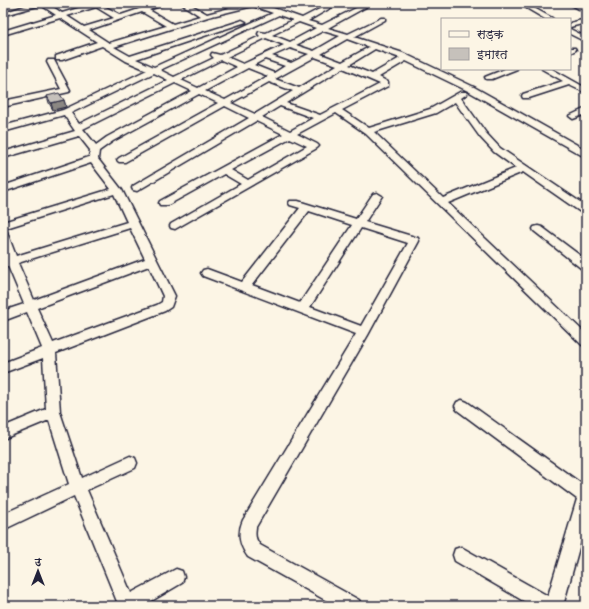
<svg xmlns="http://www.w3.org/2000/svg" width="589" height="609" font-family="Dekko,'Playpen Sans Deva',sans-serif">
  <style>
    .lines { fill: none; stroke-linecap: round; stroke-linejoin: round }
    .minor-casing { stroke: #22223b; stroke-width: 3 }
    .minor { fill: #fcf5e5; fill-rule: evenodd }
    .wall { fill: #aaa6a1; stroke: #22223b }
    .shaded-wall { fill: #8b8783; stroke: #22223b }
    .building { fill: #c6c1bb; stroke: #22223b }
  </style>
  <rect width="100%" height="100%" fill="#fcf5e5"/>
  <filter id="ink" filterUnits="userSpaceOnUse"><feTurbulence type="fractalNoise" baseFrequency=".025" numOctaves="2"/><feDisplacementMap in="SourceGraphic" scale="8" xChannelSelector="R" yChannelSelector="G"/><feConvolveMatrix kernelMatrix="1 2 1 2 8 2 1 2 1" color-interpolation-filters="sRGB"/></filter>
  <g filter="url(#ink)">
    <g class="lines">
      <defs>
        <g id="minor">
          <path d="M34,3H47L62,13L95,3H105L102,5L121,15L157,3H167L149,10L173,24L200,16L180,3H188L207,14L248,3H259L302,18L331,3H339L308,21L322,25L362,5H366V7L328,28L348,34L381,18H385V20L354,37L403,53L474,87L586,150V157L583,156L468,91L406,61L379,77L388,82V86L342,110L369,128L430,109L460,92H466L467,94L461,98L486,133L500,148L586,206V214L582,213L523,172L448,203L586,334V347L582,345L365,133L336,113L297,134L317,144L319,146L317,148L175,229L171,228L170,226L171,224L241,184L224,174L168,205H160L159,203L160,201L283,134L256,121L137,191L133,190L132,188L133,186L249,118L225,106L125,162H119L117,160L119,158L218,103L199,94L113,141L99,151L98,159L122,190L175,296L171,307L165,311L56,353L60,412L82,478L130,456L135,458L137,463L135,468L87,490L131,593L176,569L182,571L184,577L182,583L143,606H117L118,604L74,496L3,530V514L69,484L49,420L3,439V427L46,409L43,358L3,373V363L42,348L27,312L3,321V311L24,304L8,266L3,268V260L6,259L3,252V231L7,232L8,235L16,256L127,222L114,194L3,229V222L111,189L91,163L3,192V186L89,157L90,150L79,136L3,158V152L75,131L64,115L3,132V126L63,110L147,70L126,61L102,46L62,60H56V56L97,42L60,18L3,35V31L56,15L41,5L9,14L6,12ZM253,6L273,13L154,67L136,59L246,22L242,20L240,21L130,56L114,47L208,17ZM96,7L114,18L84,27L67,16ZM142,12L166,26L109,43L89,30ZM279,15L293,20L266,33L259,32L258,34L260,36L220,55L212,53L211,55L214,58L174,77L160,70ZM299,22L316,28L290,42L272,35ZM323,31L340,36L314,51L296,45ZM266,38L284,45L243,64L227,57ZM347,39L369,47L342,62L321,54ZM290,48L309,54L291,63L272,56ZM375,49L400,58L372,74L349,65ZM315,57L337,65L299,88L275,79ZM265,59L285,66L274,73L254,65ZM221,60L237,67L198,88L181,80ZM248,68L268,76L225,100L205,91ZM343,68L380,84L320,115L286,103ZM154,73L168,80L79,124L71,113ZM269,82L293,91L255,114L231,103ZM175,83L192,91L107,137L96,145L83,129ZM455,102L480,137L494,152L516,168L443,198L374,132L436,113ZM280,106L313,118L290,131L262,117ZM290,138L307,146L248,180L231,170ZM130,228L145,259L34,300L18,263ZM149,266L163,296L162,302L157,305L53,343L37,308Z"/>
          <path d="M525,3L552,18L553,19H545L523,6V4Z"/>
          <path d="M568,3H576L586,8V13Z"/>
          <path d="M586,19V23L570,27V23Z"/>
          <path d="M570,29L586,37V42L570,34Z"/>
          <path d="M570,48H575L576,50L570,53Z"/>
          <path d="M48,60H54L55,62L70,90L69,92L3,107V101L61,89L47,62Z"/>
          <path d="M505,69H517L492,79H486L485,77Z"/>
          <path d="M542,69H552L586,88V93L569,85L529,98H523L522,96L523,94L563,81Z"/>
          <path d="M586,108V114L573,119L569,116Z"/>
          <path d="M377,193L382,196L365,222L418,238L419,241L368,335L256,527C255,535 255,539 260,545L359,600L362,606H336L248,557C239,545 237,533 243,520L356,334L203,276L201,273L203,270L207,269L242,282L300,208L290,205L289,203L290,201H298L356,219L373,194ZM309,211L352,225L300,303L252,285ZM361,228L408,243L361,326L310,307Z"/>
          <path d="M538,226L542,227L586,260V270L582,269L534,231L533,229L534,227Z"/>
          <path d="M462,400L467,402L586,487V522L563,606H532L455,561L453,555L455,549L461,547L548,596L577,499L457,410L455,406L457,402Z"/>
        </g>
      </defs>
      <use href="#minor" class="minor-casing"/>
      <use href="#minor" class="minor"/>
    </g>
    <path class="wall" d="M47,96L64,100L66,107L53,110L49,103Z"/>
    <path class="shaded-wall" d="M64,100L66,107L53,110L51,103Z"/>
    <path class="building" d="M59,93L64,100L51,103L47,96Z"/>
  </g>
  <rect width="589" height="609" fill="none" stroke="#fcf5e5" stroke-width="16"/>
  <rect x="8" y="8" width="573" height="593" fill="none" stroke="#22223b" stroke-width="1.5" filter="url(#ink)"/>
  <rect x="441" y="18" width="130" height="52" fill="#fcf5e5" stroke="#a5a1a1"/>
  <rect x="449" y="31" width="20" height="6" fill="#fcf5e5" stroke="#a5a1a1"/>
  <text x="477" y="38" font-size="12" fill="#22223b">सड़क</text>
  <rect x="449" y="48" width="20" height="12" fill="#c6c1bb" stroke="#a5a1a1"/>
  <text x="477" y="58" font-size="12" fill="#22223b">इमारत</text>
  <g transform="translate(38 571)" stroke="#fcf5e5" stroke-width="3" paint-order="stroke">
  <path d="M0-3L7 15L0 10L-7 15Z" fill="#22223b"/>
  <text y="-6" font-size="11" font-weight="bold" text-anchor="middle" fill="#22223b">उ</text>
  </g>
</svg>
